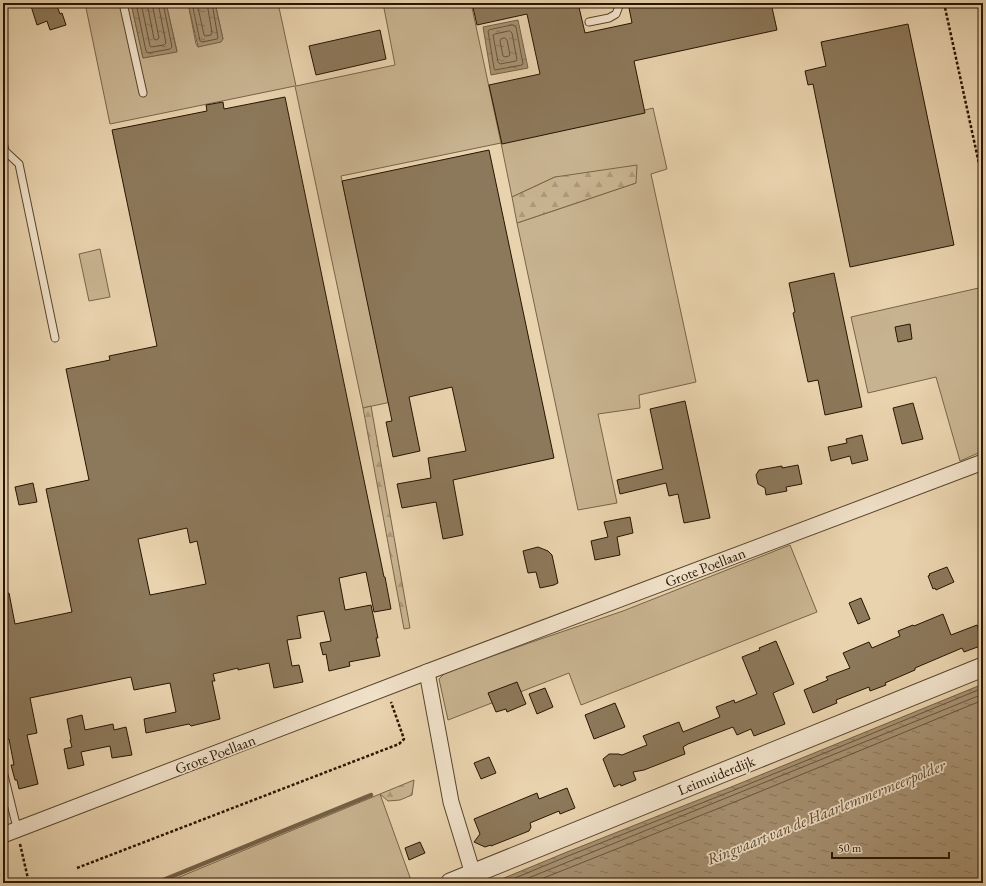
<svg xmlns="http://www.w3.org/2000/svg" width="986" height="886" font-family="'EB Garamond',serif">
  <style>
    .grass { fill: #c8b390; stroke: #786448 }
    .forest { fill: url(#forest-firs); stroke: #786448 }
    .water { fill: url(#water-ripples); stroke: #746045 }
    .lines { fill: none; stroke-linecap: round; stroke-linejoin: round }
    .shore { stroke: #67543a; stroke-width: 1 }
    .stream { stroke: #746045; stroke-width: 4.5 }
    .building { fill: #8c785a; stroke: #271500; fill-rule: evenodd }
    .service-casing { stroke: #58442c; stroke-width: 9 }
    .minor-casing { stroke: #58442c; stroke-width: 17 }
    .tertiary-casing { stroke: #58442c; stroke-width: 21 }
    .path { stroke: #271500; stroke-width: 2.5; stroke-dasharray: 3 2; stroke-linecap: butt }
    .service { stroke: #f1e2ca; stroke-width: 7 }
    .minor { stroke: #f1e2ca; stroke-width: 15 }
    .tertiary { stroke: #f1e2ca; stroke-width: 19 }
    .labels { text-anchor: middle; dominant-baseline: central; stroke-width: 3.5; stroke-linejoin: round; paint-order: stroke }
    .street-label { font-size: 15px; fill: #271500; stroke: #f1e2ca }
    .water-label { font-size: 16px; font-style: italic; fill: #5a472e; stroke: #f1e2ca }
  </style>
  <defs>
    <pattern id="forest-firs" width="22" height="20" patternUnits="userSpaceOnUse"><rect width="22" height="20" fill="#c8b390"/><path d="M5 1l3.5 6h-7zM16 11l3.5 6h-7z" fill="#ac997a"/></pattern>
    <pattern id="water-ripples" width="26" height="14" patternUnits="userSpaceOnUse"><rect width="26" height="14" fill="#a79273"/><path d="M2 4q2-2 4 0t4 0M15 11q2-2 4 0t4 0" fill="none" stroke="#88765c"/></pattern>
  </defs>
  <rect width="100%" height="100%" fill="#e9d3ae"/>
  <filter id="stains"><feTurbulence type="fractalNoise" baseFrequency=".005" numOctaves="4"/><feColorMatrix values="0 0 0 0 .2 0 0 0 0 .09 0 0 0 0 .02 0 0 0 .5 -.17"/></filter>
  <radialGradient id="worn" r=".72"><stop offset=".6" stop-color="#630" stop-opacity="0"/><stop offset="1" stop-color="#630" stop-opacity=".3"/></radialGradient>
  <g class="grass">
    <path d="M85,3H131L143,58L177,51L166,3H188L196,44L198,47L223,39L215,3H278L296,86L395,65L383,3H471L501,143L645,110L653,108L667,169L651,174L696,382L639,395L640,408L598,414L617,503L578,510L517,223L636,183L555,177L512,197L501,143L341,176L391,402L363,408L295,86L110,124Z"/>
    <path d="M100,249L110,297L89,301L79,254Z"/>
    <path d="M983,287V451L960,461L936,377L868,393L851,317Z"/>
    <path d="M790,545L817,612L581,705L569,673L448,720L439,679L445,673L529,643L623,611Z"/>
    <path d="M380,794L412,883H165Z"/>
  </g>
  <g class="forest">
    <path d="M637,165L636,183L517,223L512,197L555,177Z"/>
    <path d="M371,406L410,628L404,629L363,408Z"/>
    <path d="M414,780L412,795L400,800L388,801L380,794Z"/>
  </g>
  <g class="water">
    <path d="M131,3H166L177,52L143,58Z"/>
    <path d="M188,3H215L223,39L221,42L198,47Z"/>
    <path d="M518,20L528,68L491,75L483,27Z"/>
    <path d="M983,684V883H492L567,852L731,787Z"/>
  </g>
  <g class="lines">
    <g class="shore">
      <path d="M136,3L146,51L148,53L170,49L172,47L163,3"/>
      <path d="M141,3L150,46L151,47L164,45L166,43L158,3"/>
      <path d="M147,3L154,39L156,40L158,39L159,38L152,3"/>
      <path d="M192,3L200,41L202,42L217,39L218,38L212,3"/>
      <path d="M197,3L204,35L206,36L211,35L212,33L207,3"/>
      <path d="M513,25L516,27L523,64L522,65L495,70L494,68L488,31L489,30Z"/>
      <path d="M510,31L512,33L517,60L516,61L500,64L498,62L493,35L495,34Z"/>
      <path d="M505,38L507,40L510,55L509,56L505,57L503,56L500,41L501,39Z"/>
      <path d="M503,883L568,856L732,791L983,688"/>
      <path d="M516,883L983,694"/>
      <path d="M531,883L737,801L983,700"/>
    </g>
    <path class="stream" d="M156,883L371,795"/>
  </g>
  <g class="building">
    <path d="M38,3H56L60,14L62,13L66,25L50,30L47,21L37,25L31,6Z"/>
    <path d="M472,3H578L585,33L632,23L628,3H771L777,30L634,61L645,113L502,144L489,85L540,74L527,14L477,25Z"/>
    <path d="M908,24L954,245L850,267L813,84L808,85L805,71L826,66L821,42Z"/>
    <path d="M380,30L386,59L316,75L309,46Z"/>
    <path d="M285,97L384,577H385L391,609L374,612L366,572L339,578L345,610L371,605L378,638H376L380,656L349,662L350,666L329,671L326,654L323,655L320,643L331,641L324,611L297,616L301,638L287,640L292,666L299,665L303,682L274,688L269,663L238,670V668L213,674L215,681H212L220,719L191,726L189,724L146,733L144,719L176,712L170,683L134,690L131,677L30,698L37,733L27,735L38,784L19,789L17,780H15L11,765H14L9,739L3,741V594L9,593L15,624L72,612L46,489L89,480L66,369L110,360L109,356L157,346L112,130L207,111L206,105L223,102L224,109ZM187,528L190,543L197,541L206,584L150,595L138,539Z"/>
    <path d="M489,150L554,458L453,480L463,535L443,539L436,502L402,508L397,484L431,478L428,458L466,451L452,387L409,397L420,451L393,457L386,422L392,421L342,181Z"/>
    <path d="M834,273L862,407L825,415L818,380L808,382L793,313L795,312L789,283Z"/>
    <path d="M910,324L912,339L898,342L895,327Z"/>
    <path d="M685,401L710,518L684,523L678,494L669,496L666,483L620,494L617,480L663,469L650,409Z"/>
    <path d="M913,403L923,439L902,444L893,408Z"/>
    <path d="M862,435L868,460L852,464L850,456L831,461L828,447L847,443L846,439Z"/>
    <path d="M798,465L802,484L786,487L787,491L766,495L765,488L758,484L756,475L759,470L782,466V468Z"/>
    <path d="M33,483L37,502L19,505L15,487Z"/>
    <path d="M630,517L633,533L617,537L620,555L595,560L591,541L608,537L604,522Z"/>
    <path d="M538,547L548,551L552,555L558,583L554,585L540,588L536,572L528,573L523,551Z"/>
    <path d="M947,567L954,582L936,590L935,588L933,589L928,576L930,575L929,574Z"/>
    <path d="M861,598L870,619L858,624L849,603Z"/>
    <path d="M943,614L951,635L977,625L983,639V645L964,652L962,648L915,668V670L885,683L886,685L870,691L869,687L836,700L837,703L813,713L804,690L828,680L826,677L850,668L843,653L869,642L872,648L900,636L898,631L913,625L914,626Z"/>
    <path d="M776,641L794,684L773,693L785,724L754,736L751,729L737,735L733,727L688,744L683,747L685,754L644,770L633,772L636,780L621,786L620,784L614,787L603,759L609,754H618L622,755L647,745L643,736L679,722L683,732L720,717L716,707L734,700L735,703L757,694L742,657L760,650L759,648Z"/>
    <path d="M517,682L526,704L507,712L506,709L496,712L488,693Z"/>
    <path d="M545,688L553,707L537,714L529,694Z"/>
    <path d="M615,703L625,727L594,739L585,715Z"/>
    <path d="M82,715L85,730L113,724L114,730L126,727L132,755L112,758L110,746L81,752L84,765L68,769L64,749L72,747L70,740H71L67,719Z"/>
    <path d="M489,757L496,773L481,779L474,763Z"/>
    <path d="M567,788L575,808L560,814L559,811L530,823L531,827L529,831L491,846V845L485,847L474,842L480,834L474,819L537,793L539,799Z"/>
    <path d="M420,842L425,853L409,860L405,848Z"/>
  </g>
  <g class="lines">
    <defs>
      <g id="service">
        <path d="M123,3L143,93"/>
        <path d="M589,22L609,18L616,14L619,6L618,3"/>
        <path d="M3,142L5,151L19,164L55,338"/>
        <path d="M3,771L15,820L18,829"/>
      </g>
      <g id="minor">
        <path d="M427,672L451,802L473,874"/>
        <path d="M3,835L427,672L983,462"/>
      </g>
      <path id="tertiary" d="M450,883L983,667"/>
    </defs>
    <use href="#service" class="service-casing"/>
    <use href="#minor" class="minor-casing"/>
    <use href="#tertiary" class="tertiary-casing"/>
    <g class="path">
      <path d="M944,3L983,182"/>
      <path d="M20,844L29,883"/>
      <path d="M77,868L399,744L404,739L391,702"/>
    </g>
    <use href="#service" class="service"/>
    <use href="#minor" class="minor"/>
    <use href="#tertiary" class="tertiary"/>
  </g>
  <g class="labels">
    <g class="street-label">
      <text transform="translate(705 567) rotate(-21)">Grote Poellaan</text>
      <text transform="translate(215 754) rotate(-21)">Grote Poellaan</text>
      <text transform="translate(716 775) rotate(-22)">Leimuiderdijk</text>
    </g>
    <g class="water-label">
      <text transform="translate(826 812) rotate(-22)">Ringvaart van de Haarlemmermeerpolder</text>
    </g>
  </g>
  <rect width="986" height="886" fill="none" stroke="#e9d3ae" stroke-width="16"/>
  <rect x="4" y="4" width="978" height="878" fill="none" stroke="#271500" stroke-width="2"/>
  <rect x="8" y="8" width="970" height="870" fill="none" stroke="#271500"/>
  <path d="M832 852v6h117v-6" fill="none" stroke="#271500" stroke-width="2"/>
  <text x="838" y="852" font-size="12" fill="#271500" stroke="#f1e2ca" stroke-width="3" paint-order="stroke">50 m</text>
  <rect width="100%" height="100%" filter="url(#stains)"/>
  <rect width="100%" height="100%" fill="url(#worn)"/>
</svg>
